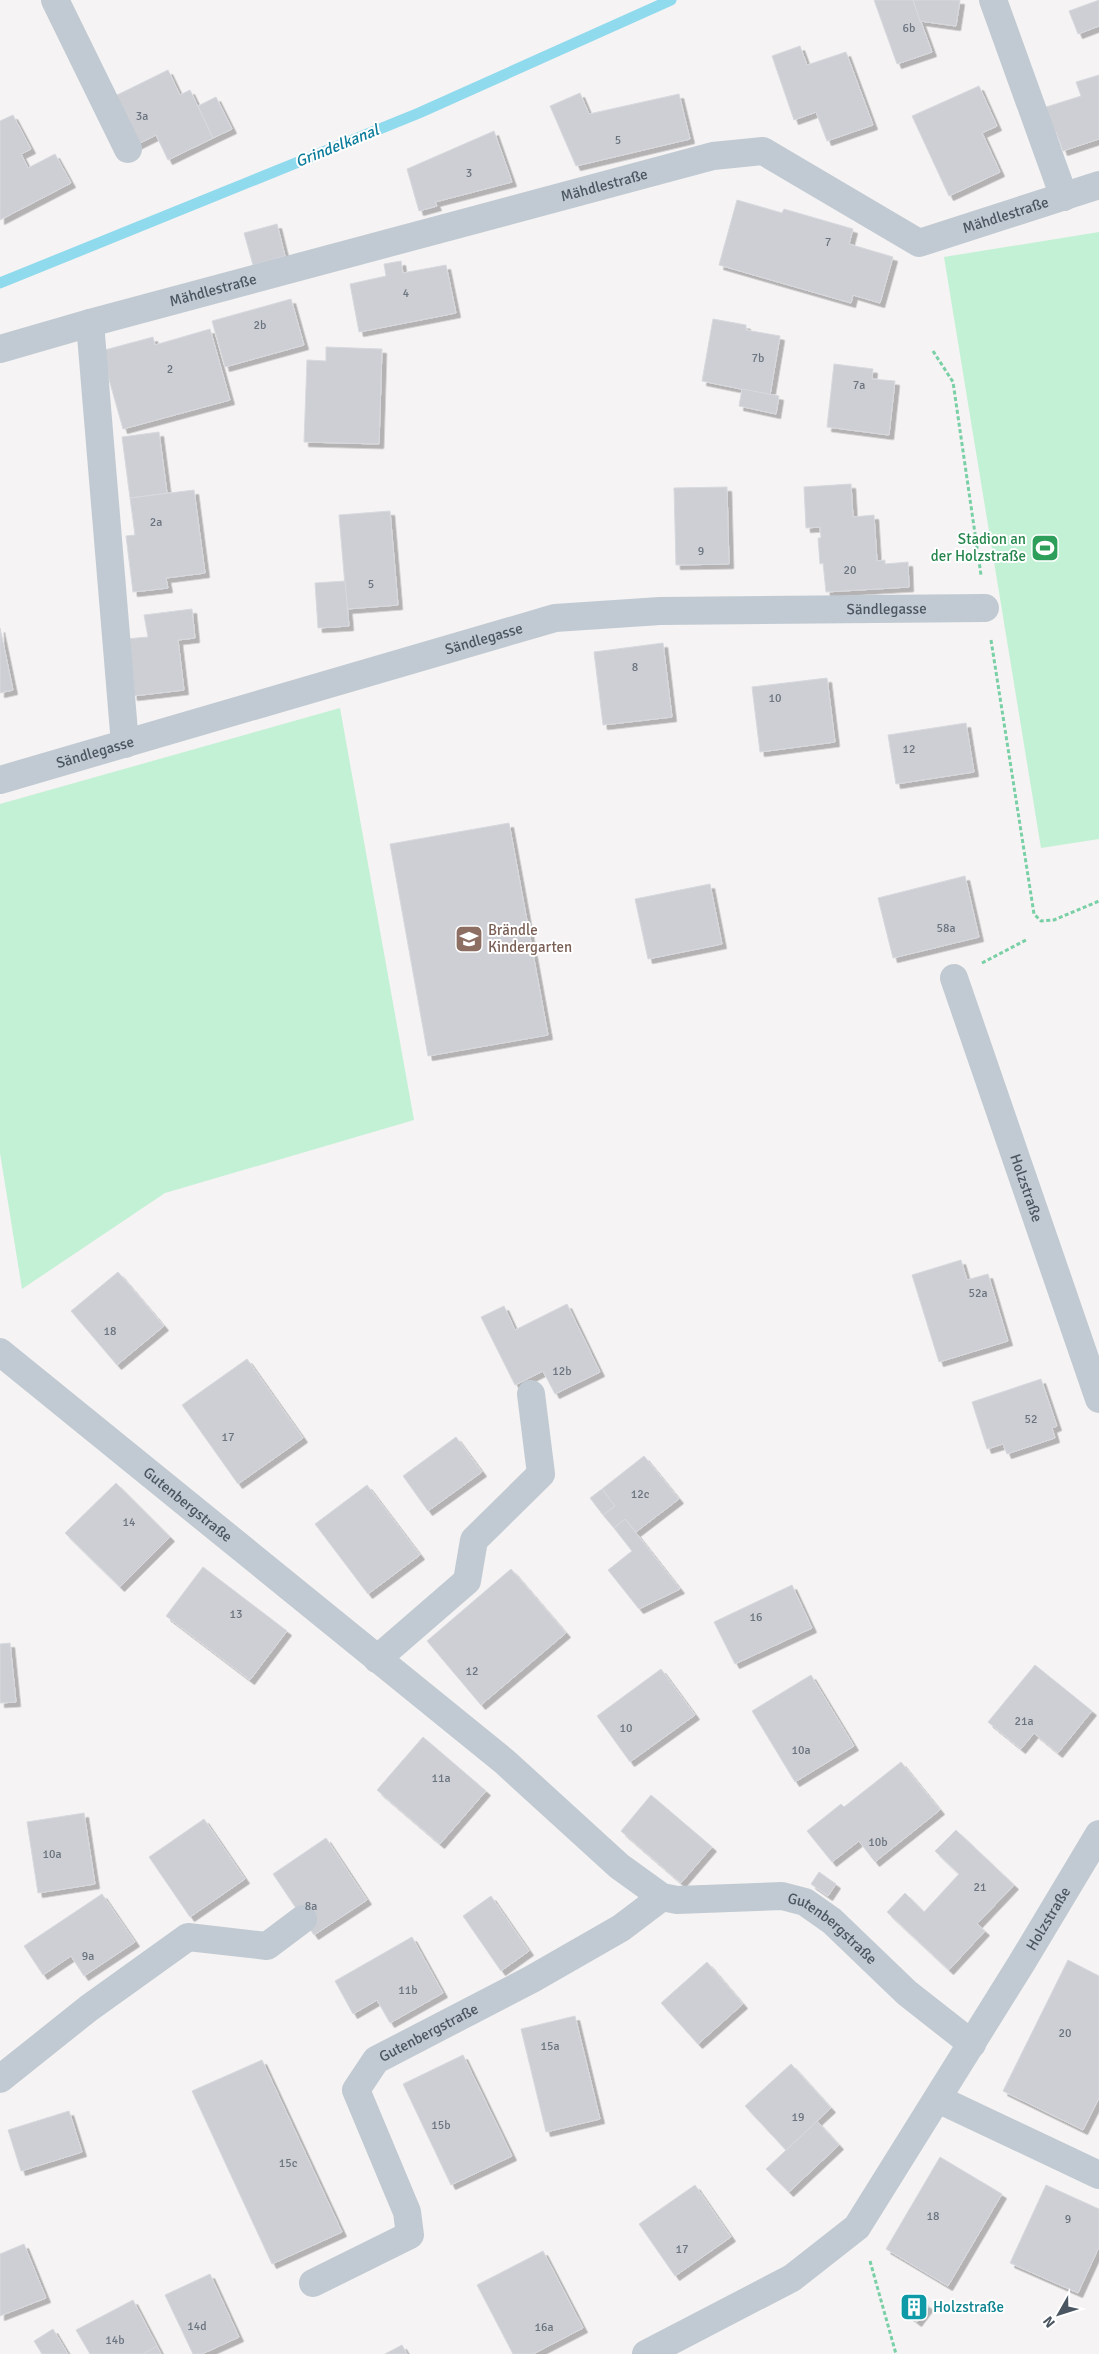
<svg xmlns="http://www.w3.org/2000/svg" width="1099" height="2354" font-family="Signika,sans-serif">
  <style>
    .green { fill: #c3f1d5 }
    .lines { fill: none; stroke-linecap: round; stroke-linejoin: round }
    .stream { stroke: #90daee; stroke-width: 11 }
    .building { fill: #cdcfd5; stroke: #d7d9de; filter: url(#shadow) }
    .path { stroke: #7ad0a6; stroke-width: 3; stroke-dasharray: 4 2.5; stroke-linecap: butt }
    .minor { stroke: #c1cad2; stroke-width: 28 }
    .labels { text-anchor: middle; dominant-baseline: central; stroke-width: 4; stroke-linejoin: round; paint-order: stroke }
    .number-label { font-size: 12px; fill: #6b747e }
    .street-label { font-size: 15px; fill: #4a5661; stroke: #fff }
    .leisure-label { font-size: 15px; fill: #27864d; stroke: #fff; text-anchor: end }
    .education-label { font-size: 15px; fill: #785e54; stroke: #fff; text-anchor: start }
    .culture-label { font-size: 15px; fill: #0d838f; stroke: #fff; text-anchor: start }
    .water-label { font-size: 16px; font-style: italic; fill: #0c7c9b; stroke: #fff }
  </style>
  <defs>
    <filter id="shadow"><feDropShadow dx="4.5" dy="4.5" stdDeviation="0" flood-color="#0004"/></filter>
  </defs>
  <rect width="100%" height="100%" fill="#f5f3f3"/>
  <g class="green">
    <path d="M1099,232V839L1041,848L944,257Z"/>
    <path d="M340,708L414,1120L165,1193L22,1289L0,1153V804Z"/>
  </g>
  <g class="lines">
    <path class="stream" d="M0,283L419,113L671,0"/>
  </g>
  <g class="building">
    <path d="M874,0H913L932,52L897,64Z"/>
    <path d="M913,0H960L956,26L920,21Z"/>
    <path d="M1099,0V26L1078,34L1069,11Z"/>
    <path d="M800,46L807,65L846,52L873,125L827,141L816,112L794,120L772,56Z"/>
    <path d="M168,70L180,95L190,90L213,138L168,160L156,135L136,145L113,97Z"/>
    <path d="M1099,75V139L1063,151L1056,132L1051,133L1043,108L1081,96L1076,82Z"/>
    <path d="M979,86L997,126L982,133L1000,172L949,196L912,116Z"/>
    <path d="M580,93L589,114L679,94L690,139L576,166L550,106Z"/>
    <path d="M216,97L232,129L213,138L198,106Z"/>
    <path d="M13,115L31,149L21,154L28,168L55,154L71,183L0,220V121Z"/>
    <path d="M494,131L512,182L435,202L437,206L419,211L407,169Z"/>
    <path d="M737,200L782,213L784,209L853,229L849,244L893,257L880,303L853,295L851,303L719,265Z"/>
    <path d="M277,224L285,256L253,265L244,233Z"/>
    <path d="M401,261L403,273L446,265L456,313L359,332L350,284L386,276L384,264Z"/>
    <path d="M291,299L304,345L225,367L212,321Z"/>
    <path d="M713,319L746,325V330L780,336L770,395L702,381Z"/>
    <path d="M210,329L230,400L123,429L101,351L153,337L155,345Z"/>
    <path d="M326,347L382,349L379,444L304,442L307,360L326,361Z"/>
    <path d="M834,364L873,369L872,379L895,381L889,435L827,427Z"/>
    <path d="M742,389L779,396L776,414L739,406Z"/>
    <path d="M159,432L167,493L130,498L122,437Z"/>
    <path d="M851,484L853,517L874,515L877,561L885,560V564L908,562L909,587L826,592L823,563L820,564L818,538H821L820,527L806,528L804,487Z"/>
    <path d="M727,487L729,564L676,565L674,488Z"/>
    <path d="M194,490L205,573L166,578L168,588L133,592L126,536L135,535L130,498Z"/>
    <path d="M390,511L398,605L347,609L339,515Z"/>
    <path d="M345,581L349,626L318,628L315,583Z"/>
    <path d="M192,609L195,638L178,640L184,690L133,696L126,639L148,637L144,615Z"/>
    <path d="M0,628L13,690L0,693Z"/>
    <path d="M663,643L672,717L603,725L594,652Z"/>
    <path d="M827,678L835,742L760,752L752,687Z"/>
    <path d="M966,723L974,772L896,784L888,735Z"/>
    <path d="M509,823L548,1035L428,1056L390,844Z"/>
    <path d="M965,876L979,937L893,958L878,898Z"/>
    <path d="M710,884L722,944L648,959L635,899Z"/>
    <path d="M961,1260L967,1280L988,1274L1008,1341L939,1362L912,1275Z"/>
    <path d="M118,1272L164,1326L117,1365L71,1311Z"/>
    <path d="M567,1304L600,1372L555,1394L543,1371L515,1385L481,1317L504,1306L515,1330Z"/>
    <path d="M247,1359L303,1438L238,1484L182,1405Z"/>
    <path d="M1041,1379L1057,1426L1052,1428L1055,1438L1007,1454L1003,1444L987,1449L972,1402Z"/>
    <path d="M456,1437L482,1472L428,1511L403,1476Z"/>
    <path d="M644,1456L679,1499L636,1532L625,1519L614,1528L603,1515L615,1506L602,1489Z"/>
    <path d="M116,1483L170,1537L120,1587L65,1533Z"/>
    <path d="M367,1485L420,1555L368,1594L315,1524Z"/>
    <path d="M602,1489L615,1506L603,1515L590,1498Z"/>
    <path d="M625,1519L680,1589L639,1609L608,1570L632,1551L614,1528Z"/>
    <path d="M203,1567L287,1631L250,1680L166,1616Z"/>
    <path d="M511,1569L566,1633L481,1705L427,1641Z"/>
    <path d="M792,1585L812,1628L735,1664L714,1622Z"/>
    <path d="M10,1643L16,1702L0,1703V1644Z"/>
    <path d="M1035,1665L1092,1711L1058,1753L1034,1733L1021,1749L988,1722Z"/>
    <path d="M661,1669L695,1715L630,1762L597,1716Z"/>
    <path d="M811,1675L854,1746L795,1782L752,1711Z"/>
    <path d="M423,1737L486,1791L440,1844L377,1790Z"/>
    <path d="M901,1762L940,1810L875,1862L859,1841L832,1862L807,1831L841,1804L844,1807Z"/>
    <path d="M651,1795L712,1847L681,1883L621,1831Z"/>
    <path d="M84,1813L95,1884L38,1893L27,1822Z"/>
    <path d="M204,1819L245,1879L190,1917L149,1857Z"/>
    <path d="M956,1830L1014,1885L977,1924L985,1931L949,1970L887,1912L905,1893L924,1912L959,1874L935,1851Z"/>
    <path d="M326,1838L367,1900L314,1935L273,1874Z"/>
    <path d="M819,1872L836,1884L828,1896L811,1884Z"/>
    <path d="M102,1894L135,1942L84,1976L71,1956L43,1975L24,1946Z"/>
    <path d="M491,1896L529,1951L501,1971L463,1916Z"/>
    <path d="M412,1937L443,1993L390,2023L377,2000L353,2014L335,1981Z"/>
    <path d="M1068,1960L1099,1976V2098L1083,2130L1003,2091Z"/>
    <path d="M707,1962L743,2004L698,2044L661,2003Z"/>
    <path d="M575,2016L600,2119L546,2132L521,2029Z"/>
    <path d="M463,2055L512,2156L451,2185L403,2084Z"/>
    <path d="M262,2060L342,2232L272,2264L192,2091Z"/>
    <path d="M791,2064L831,2108L786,2150L745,2106Z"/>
    <path d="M69,2111L82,2152L21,2171L8,2130Z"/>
    <path d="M817,2121L839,2145L789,2192L766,2169Z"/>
    <path d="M940,2157L1002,2194L948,2286L886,2249Z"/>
    <path d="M695,2185L731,2237L675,2276L639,2224Z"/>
    <path d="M1046,2185L1099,2209V2247L1078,2293L1010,2263Z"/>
    <path d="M24,2244L46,2298L0,2316V2254Z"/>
    <path d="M543,2251L583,2328L533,2354H513L477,2285Z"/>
    <path d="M210,2274L239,2337L202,2354H193L165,2295Z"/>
    <path d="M911,2293L929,2306L917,2322L900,2309Z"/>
    <path d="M133,2300L157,2346L143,2354H90L76,2330Z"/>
    <path d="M53,2329L68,2354H42L34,2341Z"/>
    <path d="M402,2345L407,2354H385Z"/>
    <path d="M157,2346L161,2354H143Z"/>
  </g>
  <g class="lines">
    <g class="path">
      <path d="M933,351L953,382L981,575"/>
      <path d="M991,640L1034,914L1041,921L1054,920L1099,901"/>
      <path d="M982,963L1026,940"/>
      <path d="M870,2261L896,2354"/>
    </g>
    <g class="minor">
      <path d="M55,0L128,149"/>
      <path d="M993,0L1064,197"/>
      <path d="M90,323L125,744"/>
      <path id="s1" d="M0,349L90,323L713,156L763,151L919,243L1099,185"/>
      <path id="s2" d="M0,780L555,618L660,611L985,608"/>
      <path id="s3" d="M954,978L1099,1399"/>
      <path id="s4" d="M0,1352L505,1762L619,1866L662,1897L677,1900L782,1896L805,1902L832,1921L907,1993L972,2044"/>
      <path d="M377,1659L467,1581L474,1540L541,1474L531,1394"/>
      <path d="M0,2079L89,2008L188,1937L267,1946L303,1919"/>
      <path d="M938,2099L1099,2175"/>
      <path id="s5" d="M313,2283L410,2235L407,2212L356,2090L376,2060L532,1979L621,1928L662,1897"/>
      <path id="s6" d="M646,2354L792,2278L857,2227L1021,1964L1099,1834"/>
    </g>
  </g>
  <defs>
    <symbol id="stadium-square" viewBox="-11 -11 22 22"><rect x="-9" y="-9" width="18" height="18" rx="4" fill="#2e9e5b" stroke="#fff"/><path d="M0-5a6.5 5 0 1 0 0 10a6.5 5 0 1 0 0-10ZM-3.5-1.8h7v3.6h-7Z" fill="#fff"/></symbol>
    <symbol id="school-square" viewBox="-11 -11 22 22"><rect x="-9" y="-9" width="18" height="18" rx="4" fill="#8d6e63" stroke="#fff"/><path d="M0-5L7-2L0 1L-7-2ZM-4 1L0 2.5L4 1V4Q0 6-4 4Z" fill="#fff"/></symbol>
    <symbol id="building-square" viewBox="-11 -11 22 22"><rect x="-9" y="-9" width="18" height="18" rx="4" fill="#0f9aa8" stroke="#fff"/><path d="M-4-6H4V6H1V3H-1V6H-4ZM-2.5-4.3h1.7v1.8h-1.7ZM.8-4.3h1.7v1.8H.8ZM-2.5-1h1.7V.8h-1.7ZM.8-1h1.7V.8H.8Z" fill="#fff"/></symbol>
  </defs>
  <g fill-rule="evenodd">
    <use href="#stadium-square" x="1029" y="532" width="32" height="32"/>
    <use href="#school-square" x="453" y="923" width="32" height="32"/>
    <use href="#building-square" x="898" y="2291" width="32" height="32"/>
  </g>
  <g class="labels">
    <g class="number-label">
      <text x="909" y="28">6b</text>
      <text x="142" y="116">3a</text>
      <text x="618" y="140">5</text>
      <text x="469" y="173">3</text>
      <text x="828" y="242">7</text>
      <text x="406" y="293">4</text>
      <text x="260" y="325">2b</text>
      <text x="758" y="358">7b</text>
      <text x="170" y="369">2</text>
      <text x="859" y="385">7a</text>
      <text x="156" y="522">2a</text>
      <text x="701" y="551">9</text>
      <text x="850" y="570">20</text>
      <text x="371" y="584">5</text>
      <text x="635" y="667">8</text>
      <text x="775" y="698">10</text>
      <text x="909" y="749">12</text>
      <text x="946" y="928">58a</text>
      <text x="978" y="1293">52a</text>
      <text x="110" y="1331">18</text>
      <text x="562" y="1371">12b</text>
      <text x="1031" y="1419">52</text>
      <text x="228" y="1437">17</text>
      <text x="640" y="1494">12c</text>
      <text x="129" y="1522">14</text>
      <text x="236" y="1614">13</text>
      <text x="756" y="1617">16</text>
      <text x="472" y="1671">12</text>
      <text x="1024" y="1721">21a</text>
      <text x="626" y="1728">10</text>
      <text x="801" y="1750">10a</text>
      <text x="441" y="1778">11a</text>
      <text x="878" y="1842">10b</text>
      <text x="52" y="1854">10a</text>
      <text x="980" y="1887">21</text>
      <text x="311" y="1906">8a</text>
      <text x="88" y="1956">9a</text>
      <text x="408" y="1990">11b</text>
      <text x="1065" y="2033">20</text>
      <text x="550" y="2046">15a</text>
      <text x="798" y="2117">19</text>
      <text x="441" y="2125">15b</text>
      <text x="288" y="2163">15c</text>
      <text x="933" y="2216">18</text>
      <text x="1068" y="2219">9</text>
      <text x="682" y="2249">17</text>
      <text x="197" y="2326">14d</text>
      <text x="544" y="2327">16a</text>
      <text x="115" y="2340">14b</text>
    </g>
    <g class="street-label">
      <text stroke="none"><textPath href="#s1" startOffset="626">Mähdlestraße</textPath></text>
      <text stroke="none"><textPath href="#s1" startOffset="1061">Mähdlestraße</textPath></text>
      <text stroke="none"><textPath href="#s1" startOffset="221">Mähdlestraße</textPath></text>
      <text stroke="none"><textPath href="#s2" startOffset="910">Sändlegasse</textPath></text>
      <text stroke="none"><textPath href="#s2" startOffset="504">Sändlegasse</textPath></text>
      <text stroke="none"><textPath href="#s2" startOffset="99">Sändlegasse</textPath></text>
      <text stroke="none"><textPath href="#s3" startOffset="222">Holzstraße</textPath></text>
      <text stroke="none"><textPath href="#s4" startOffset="242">Gutenbergstraße</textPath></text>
      <text stroke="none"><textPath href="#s6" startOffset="610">Holzstraße</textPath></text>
      <text stroke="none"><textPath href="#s4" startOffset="1039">Gutenbergstraße</textPath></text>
      <text stroke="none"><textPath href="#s5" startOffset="359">Gutenbergstraße</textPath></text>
    </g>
    <g class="leisure-label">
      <text x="1026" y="539">Stadion an<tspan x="1026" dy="17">der Holzstraße</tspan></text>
    </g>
    <g class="education-label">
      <text x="488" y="930">Brändle<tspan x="488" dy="17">Kindergarten</tspan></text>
    </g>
    <g class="culture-label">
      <text x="933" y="2307">Holzstraße</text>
    </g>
    <g class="water-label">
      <text transform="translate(337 146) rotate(-22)">Grindelkanal</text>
    </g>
  </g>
  <g transform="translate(1059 2314) rotate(231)" stroke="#ffffff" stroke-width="4" paint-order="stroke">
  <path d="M0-4L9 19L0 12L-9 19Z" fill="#4a5661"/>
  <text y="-8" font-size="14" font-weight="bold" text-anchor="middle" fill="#4a5661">N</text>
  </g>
</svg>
